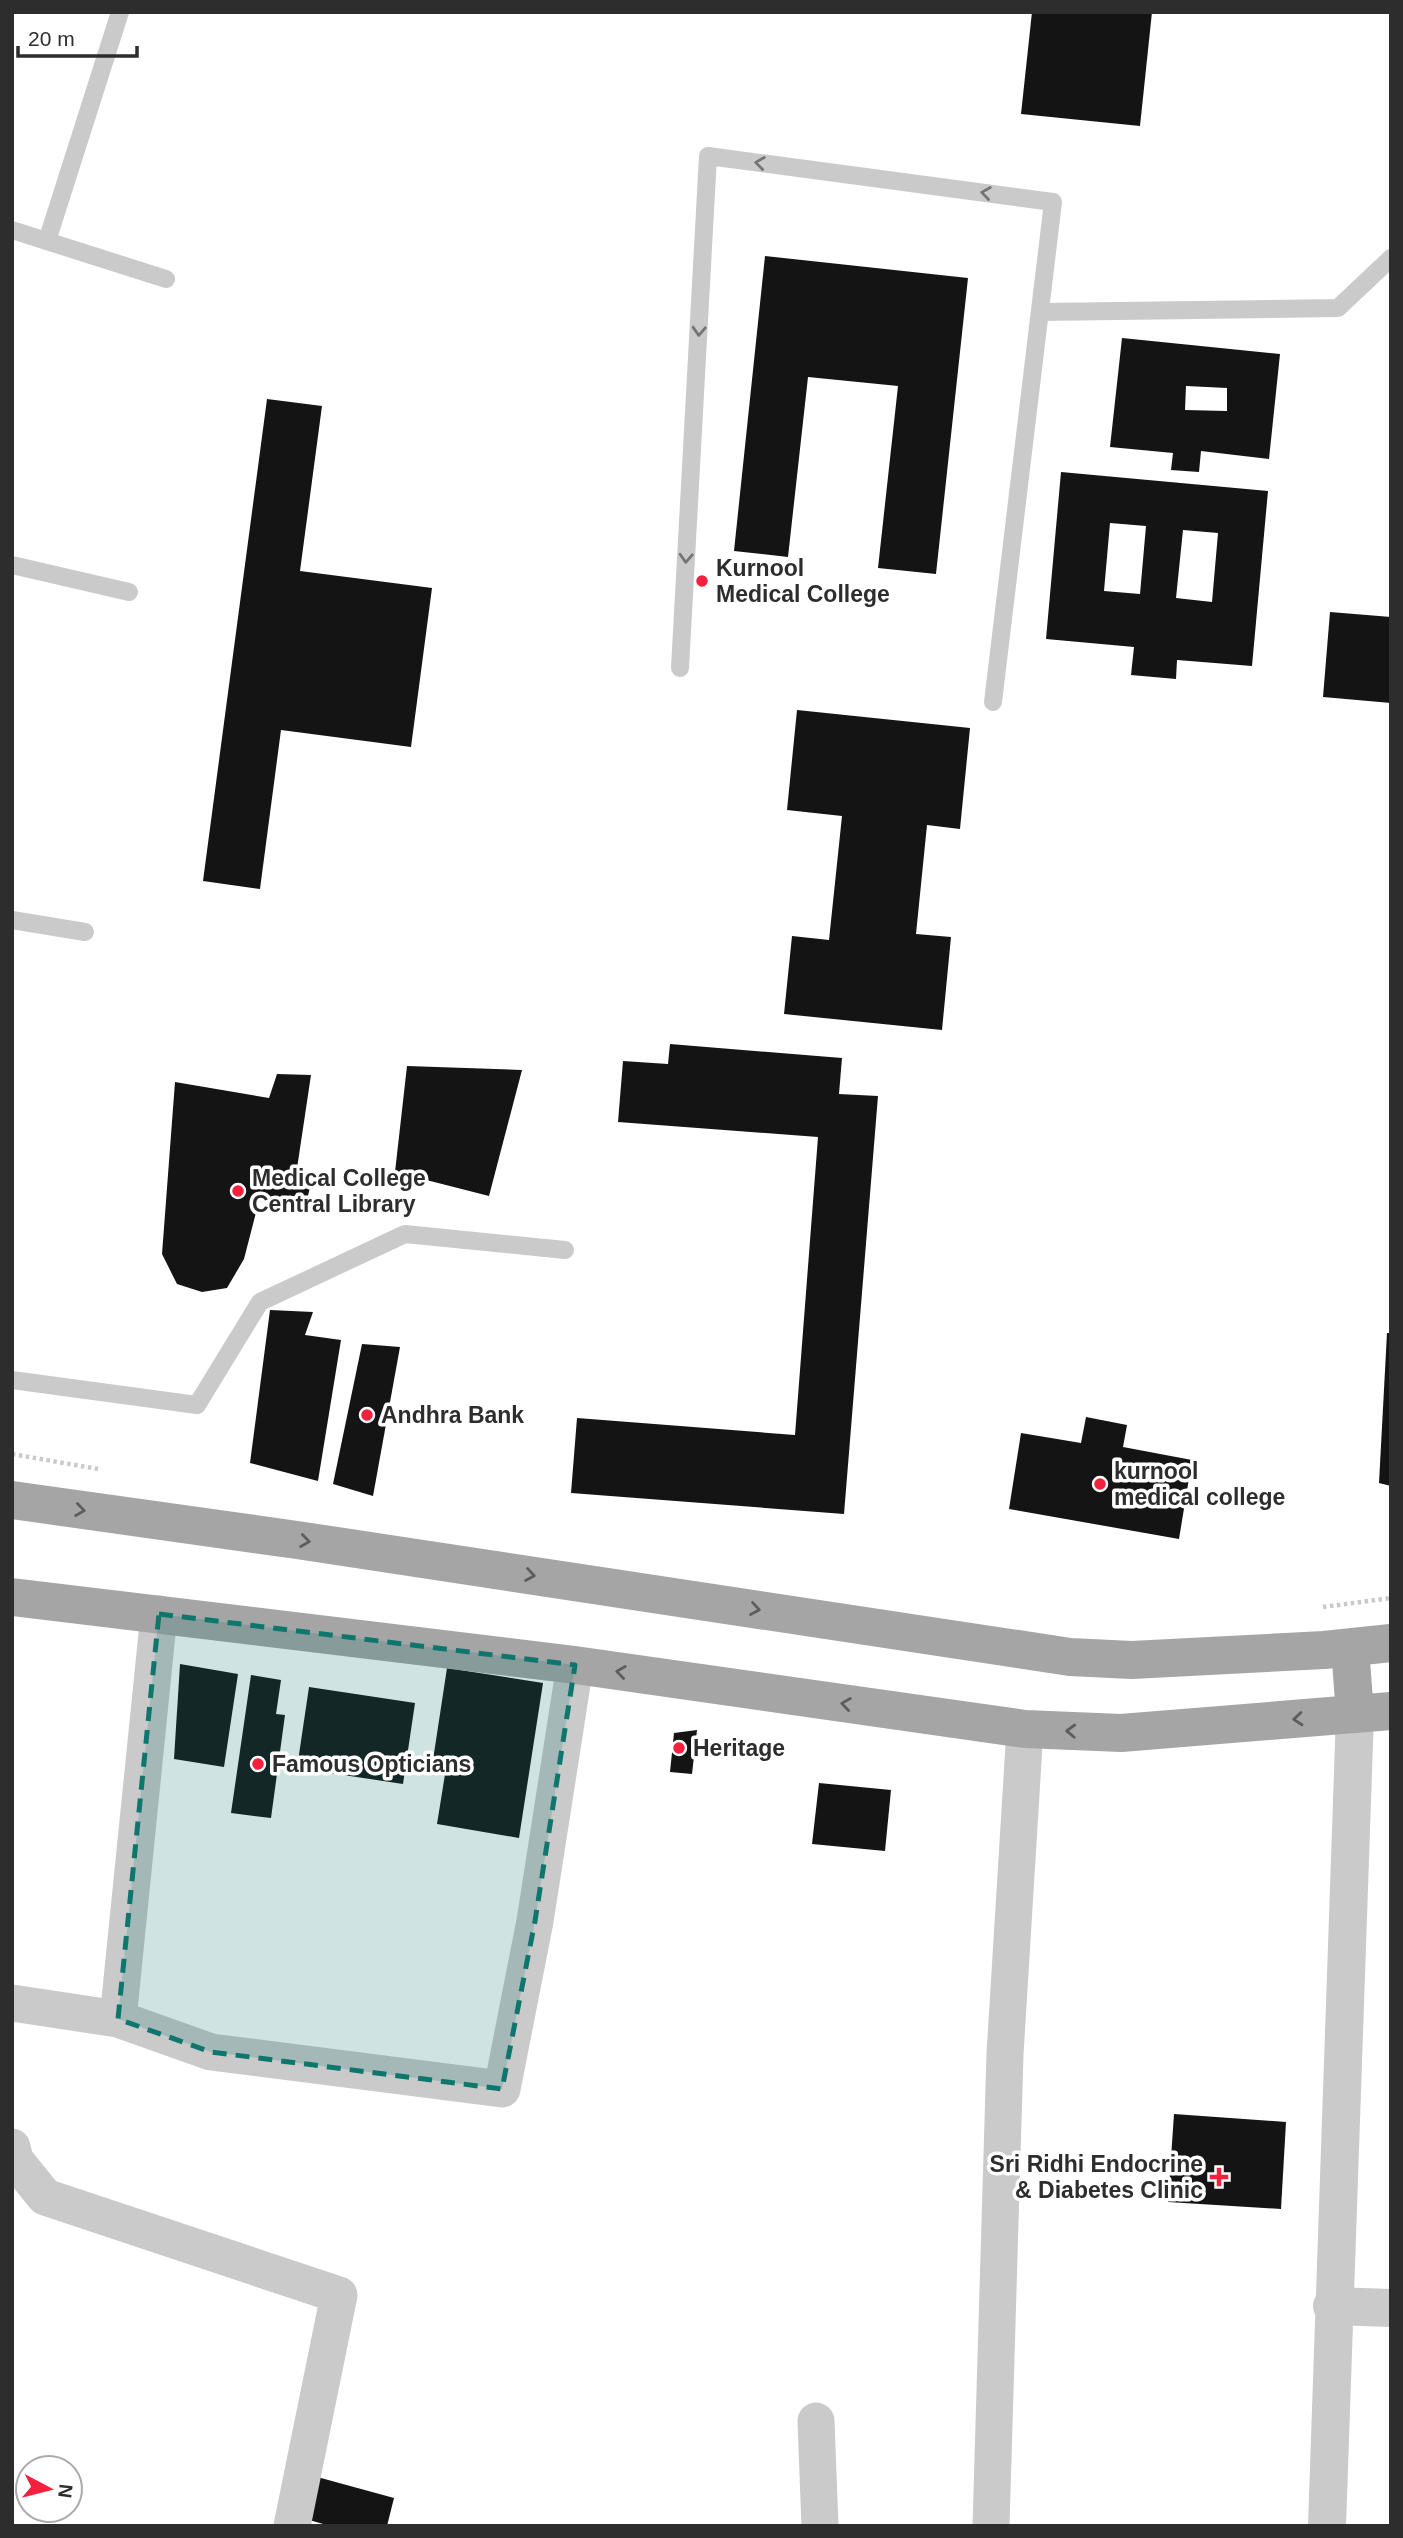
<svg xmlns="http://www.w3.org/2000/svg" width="1403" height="2538" font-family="Arial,sans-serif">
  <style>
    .building { fill: #141414; fill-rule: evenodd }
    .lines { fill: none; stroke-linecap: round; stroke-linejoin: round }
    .path { stroke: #cacaca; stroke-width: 4.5; stroke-dasharray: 3.5 3.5; stroke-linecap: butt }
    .service { stroke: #cacaca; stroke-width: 18 }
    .minor { stroke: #cacaca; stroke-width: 37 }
    .tertiary { stroke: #cacaca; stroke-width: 38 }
    .primary { stroke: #a5a5a5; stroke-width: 38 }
    .oneway { stroke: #747474 }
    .oneway2 { stroke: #5d5d5d }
    .marked { fill: #0f766e; fill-opacity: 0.2; stroke: #0f766e; stroke-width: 5; stroke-dasharray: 14 9; stroke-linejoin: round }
    .poi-dot { fill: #f4203d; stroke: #fff; stroke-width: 2.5 }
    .labels { text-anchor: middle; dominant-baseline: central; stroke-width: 7; stroke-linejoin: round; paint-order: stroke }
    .poi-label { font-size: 23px; font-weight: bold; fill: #2d2d2d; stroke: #fff; text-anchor: start }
  </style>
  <rect width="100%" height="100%" fill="#fff"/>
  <g class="building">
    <path d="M1032,12H1152L1140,126L1021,114Z"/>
    <path d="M765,256L968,278L936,574L878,568L898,386L808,377L788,557L734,551Z"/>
    <path d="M1122,338L1280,354L1269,459L1201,451L1199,472L1171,470L1173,453L1110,447ZM1186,386L1227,388V411L1185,410Z"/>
    <path d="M267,399L322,406L300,571L432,588L411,747L281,730L260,889L203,881Z"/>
    <path d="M1061,472L1268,491L1252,666L1177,660L1176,679L1131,675L1134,647L1046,639ZM1110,523L1146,526L1140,594L1104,591ZM1183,530L1218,533L1212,602L1176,598Z"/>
    <path d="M1330,612L1391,617V703L1323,697Z"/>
    <path d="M797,710L970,728L960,829L927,825L916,934L951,937L942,1030L784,1014L792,936L829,940L842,816L787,810Z"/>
    <path d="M670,1044L842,1058L839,1094L878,1096L844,1514L571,1493L577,1418L795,1435L818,1137L618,1122L623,1061L668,1064Z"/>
    <path d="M407,1066L522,1070L489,1196L395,1172Z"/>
    <path d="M277,1074L311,1075L296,1175L312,1180L305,1207L259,1201L244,1259L227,1288L202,1292L177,1284L162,1254L175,1082L269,1098Z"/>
    <path d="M270,1310L313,1312L305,1335L341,1340L318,1481L250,1463Z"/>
    <path d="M1387,1333H1391V1486L1379,1483Z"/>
    <path d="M362,1344L400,1347L373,1496L333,1484Z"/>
    <path d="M1086,1417L1127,1425L1123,1447L1192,1460L1179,1539L1009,1509L1021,1433L1081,1443Z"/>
    <path d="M180,1664L238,1674L224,1767L174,1759Z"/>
    <path d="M447,1668L543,1683L519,1838L437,1824L447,1762L433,1760Z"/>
    <path d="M251,1675L281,1680L276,1714L285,1715L271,1818L231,1813Z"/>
    <path d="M309,1687L415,1703L403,1784L297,1768Z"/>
    <path d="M697,1730L692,1774L670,1772L674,1733Z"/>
    <path d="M819,1783L891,1790L885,1851L812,1844Z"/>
    <path d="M1174,2114L1286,2122L1281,2209L1168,2202Z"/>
    <path d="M310,2475L394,2498L387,2526H330L299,2517Z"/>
  </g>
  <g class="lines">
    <g class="path">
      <path d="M12,1454L98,1469"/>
      <path d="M1323,1607L1391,1598"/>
    </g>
    <g class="service">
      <path d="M12,230L166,279"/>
      <path d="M47,241L120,12"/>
      <path d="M1040,312L1338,308L1391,258"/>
      <path d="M12,565L129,592"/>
      <path d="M680,668L708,156L1053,202L993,702"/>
      <path d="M12,920L85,932"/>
      <path d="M12,1380L197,1405L260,1302L405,1234L565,1250"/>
    </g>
    <g class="minor">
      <path d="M159,1614L118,2019L211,2052L502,2089L535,1921L575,1665"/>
      <path d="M12,2003L118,2019"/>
      <path d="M12,2147L15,2160L45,2197L339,2295L292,2526"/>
      <path d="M816,2421L820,2526"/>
      <path d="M991,2526L1005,2054L1025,1729"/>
    </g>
    <g class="tertiary">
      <path d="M1332,2306L1391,2308"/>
      <path d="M1327,2526L1355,1714"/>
    </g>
    <g class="primary">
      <path d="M12,1500L297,1540L1070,1657L1132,1660L1324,1650L1391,1643"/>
      <path d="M12,1597L575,1665L1025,1729L1121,1733L1391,1711"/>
      <path d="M1350,1648L1355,1714"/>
    </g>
  </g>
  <defs><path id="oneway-chevron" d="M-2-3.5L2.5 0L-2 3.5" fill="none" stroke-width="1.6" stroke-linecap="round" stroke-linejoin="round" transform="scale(1.75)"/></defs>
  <g class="oneway">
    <use href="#oneway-chevron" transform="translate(760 163) rotate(-172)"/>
    <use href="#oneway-chevron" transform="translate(986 193) rotate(-172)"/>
    <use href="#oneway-chevron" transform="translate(699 331) rotate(93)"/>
    <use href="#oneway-chevron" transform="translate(686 558) rotate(93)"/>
  </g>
  <g class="oneway2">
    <use href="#oneway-chevron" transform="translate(80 1510) rotate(8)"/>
    <use href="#oneway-chevron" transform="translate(305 1541) rotate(8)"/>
    <use href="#oneway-chevron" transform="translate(530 1575) rotate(9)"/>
    <use href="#oneway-chevron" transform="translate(755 1609) rotate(9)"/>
    <use href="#oneway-chevron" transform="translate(621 1672) rotate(-172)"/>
    <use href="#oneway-chevron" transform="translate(846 1704) rotate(-172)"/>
    <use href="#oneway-chevron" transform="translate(1298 1719) rotate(175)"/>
    <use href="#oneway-chevron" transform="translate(1071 1731) rotate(-178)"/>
  </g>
  <path class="marked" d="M159,1614L575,1665L535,1921L502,2089L211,2052L118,2019Z"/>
  <g class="poi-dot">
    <circle cx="702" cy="581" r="7"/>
    <circle cx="238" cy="1191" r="7"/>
    <circle cx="367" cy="1415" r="7"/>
    <circle cx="1100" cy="1484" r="7"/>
    <circle cx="679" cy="1748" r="7"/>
    <circle cx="258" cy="1764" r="7"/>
    <path d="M1215.5 2166.5h7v7h7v7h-7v7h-7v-7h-7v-7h7z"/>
  </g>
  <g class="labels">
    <g class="poi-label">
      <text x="716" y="568">Kurnool<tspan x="716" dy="26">Medical College</tspan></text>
      <text x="252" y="1178">Medical College<tspan x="252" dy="26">Central Library</tspan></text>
      <text x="381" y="1415">Andhra Bank</text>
      <text x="1114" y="1471">kurnool<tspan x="1114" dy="26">medical college</tspan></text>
      <text x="693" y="1748">Heritage</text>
      <text x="272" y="1764">Famous Opticians</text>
      <text x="1203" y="2164" text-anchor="end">Sri Ridhi Endocrine<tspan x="1203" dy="26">&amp; Diabetes Clinic</tspan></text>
    </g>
  </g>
  <rect width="1403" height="2538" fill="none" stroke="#2d2d2d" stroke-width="28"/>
  <g transform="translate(49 2489) rotate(97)"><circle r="33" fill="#ffffff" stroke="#ababab" stroke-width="2"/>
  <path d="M0-5L12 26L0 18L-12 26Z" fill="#f4203d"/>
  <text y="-10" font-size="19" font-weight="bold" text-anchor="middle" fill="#2d2d2d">N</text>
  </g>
  <path d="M18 46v10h119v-10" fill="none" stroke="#2d2d2d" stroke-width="3.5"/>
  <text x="28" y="46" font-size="21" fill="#2d2d2d" stroke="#ffffff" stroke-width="5" paint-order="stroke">20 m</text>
</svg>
